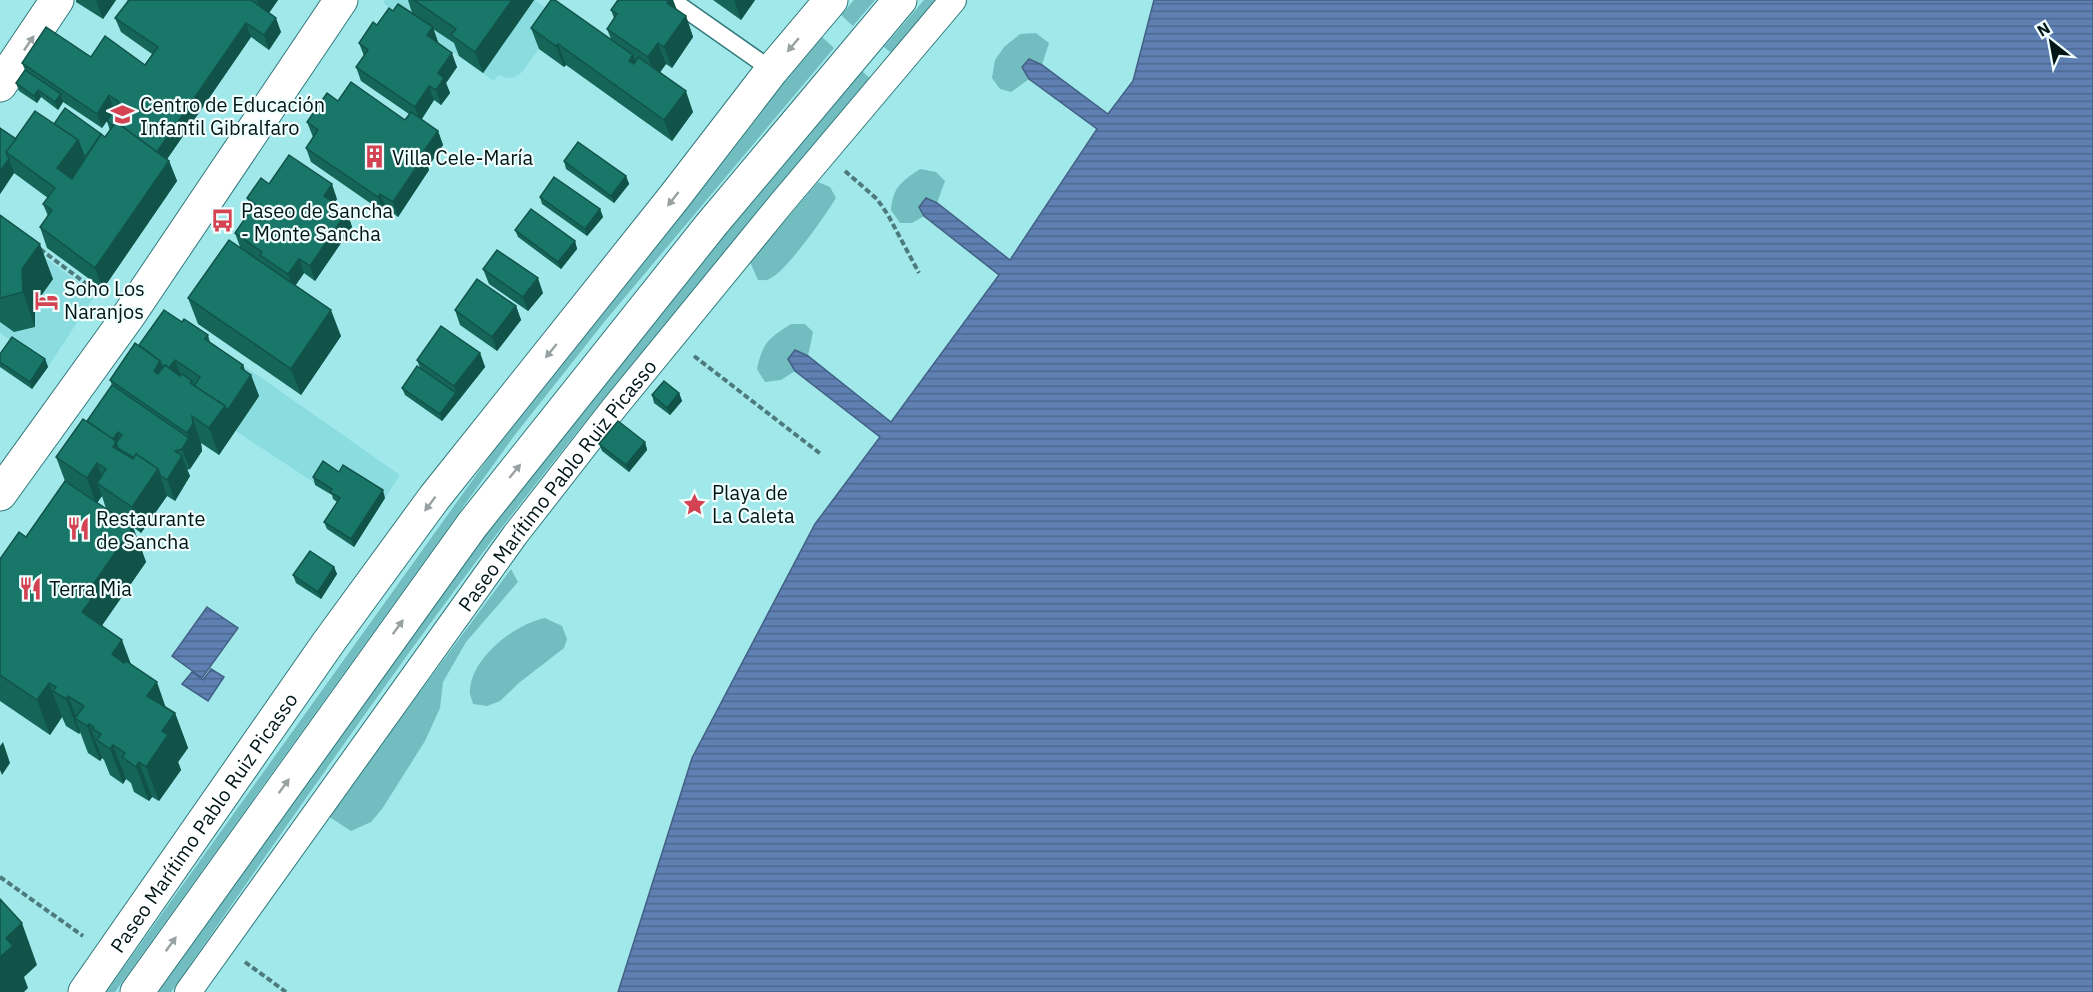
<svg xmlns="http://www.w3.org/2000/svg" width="2093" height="992" font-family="'IBM Plex Sans',sans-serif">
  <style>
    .built { fill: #8adcdf }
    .green { fill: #71bdc0 }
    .water { fill: url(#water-rules); stroke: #426084; stroke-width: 1.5 }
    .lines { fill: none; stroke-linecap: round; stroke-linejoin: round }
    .service-casing { stroke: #32797c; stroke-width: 19 }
    .pedestrian-casing { stroke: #32797c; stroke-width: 28 }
    .minor-casing { stroke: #32797c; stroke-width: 35 }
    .secondary-casing { stroke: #32797c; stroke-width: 35 }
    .primary-casing { stroke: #32797c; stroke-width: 35 }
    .path { stroke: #4d7b7d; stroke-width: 4; stroke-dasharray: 6 3; stroke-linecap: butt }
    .service { stroke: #fff; stroke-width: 16 }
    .pedestrian { stroke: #fff; stroke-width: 26 }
    .minor { stroke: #fff; stroke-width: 33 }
    .secondary { stroke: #fff; stroke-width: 33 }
    .primary { stroke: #fff; stroke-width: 33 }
    .wall { fill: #156659; fill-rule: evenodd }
    .shaded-wall { fill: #115349 }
    .building { fill: #187768; stroke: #115349; stroke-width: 1.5 }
    .oneway { fill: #99a2a2 }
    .labels { text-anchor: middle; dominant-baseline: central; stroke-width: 4.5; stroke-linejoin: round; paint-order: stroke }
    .poi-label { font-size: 20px; fill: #001617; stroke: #f0fefe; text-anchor: start }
    .street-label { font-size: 20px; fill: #001617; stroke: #f0fefe }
  </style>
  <defs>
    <pattern id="water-rules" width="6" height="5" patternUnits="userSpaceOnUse" patternTransform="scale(1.5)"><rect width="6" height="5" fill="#5f80b3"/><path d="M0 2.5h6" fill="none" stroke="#4c6891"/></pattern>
  </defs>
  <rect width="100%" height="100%" fill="#a1e8eb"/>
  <g class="built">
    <path d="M385,0H535L560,19L522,72L515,77L506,78L498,75L494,81L383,3Z"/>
    <path d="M0,224L95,295L48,367L0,333Z"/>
    <path d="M167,312L400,475L371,520L225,424Z"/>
  </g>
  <g class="green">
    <path d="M854,0H875L853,26L841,15Z"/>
    <path d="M924,0H942L894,55L884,47Z"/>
    <path d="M1036,33L1049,43L1042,65L1029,59L1022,67L1029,79L1011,92L1000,89L992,78L995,60L1004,47L1020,34Z"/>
    <path d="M821,36L834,48L605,321L514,436L115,992H106L507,432Z"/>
    <path d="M862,71L871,79C745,230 616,379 496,535C383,684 278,839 171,992H156C296,793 435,593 586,403C676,291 770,181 862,71Z"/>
    <path d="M920,169L936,172L945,181L937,203L926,198L920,207L924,216L912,223H900L891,210C893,187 902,181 920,169Z"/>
    <path d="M818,182L830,187L836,198C825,216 788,269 771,278C767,281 763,280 758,280L750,262Z"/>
    <path d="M791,324H805L813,332L808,356L795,350L788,359L795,371L781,380L765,382L757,369C763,342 768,339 791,324Z"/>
    <path d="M511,569L518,582L466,642L443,682L440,708L425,741L382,809L371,822L351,831L328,816Z"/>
    <path d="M545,618L562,626L567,639L564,648L520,682L500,701L487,706L473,704C472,699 469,694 470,690C472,657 515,624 545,618Z"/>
  </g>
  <g class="water">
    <path d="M1154,0H2093V992H618L692,758L815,524L880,437L795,371L788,359L795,350L808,356L891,422L999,275L924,216L919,207L926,198L937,203L1010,260L1097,129L1029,79L1022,67L1029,59L1042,65L1108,114L1133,81Z"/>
    <path d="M207,607L238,628L202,678L172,656Z"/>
    <path d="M211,669L224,677L208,701L182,684L192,672L203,680Z"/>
  </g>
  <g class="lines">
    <defs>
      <path id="service" d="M672,0L772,70"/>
      <g id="pedestrian">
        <path id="s1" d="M188,992L515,535L614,408L780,205L953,0"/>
      </g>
      <path id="minor" d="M0,85L57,0"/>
      <path id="secondary" d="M0,494L129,315L341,0"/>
      <g id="primary">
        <path id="s2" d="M85,992L328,643L434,498L675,196L772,70L831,0"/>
        <path d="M137,992L472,525L711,225L900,0"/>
      </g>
    </defs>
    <use href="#service" class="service-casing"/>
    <use href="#pedestrian" class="pedestrian-casing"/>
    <use href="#minor" class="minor-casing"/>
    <use href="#secondary" class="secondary-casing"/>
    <use href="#primary" class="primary-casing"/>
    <g class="path">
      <path d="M845,171L877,199L888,215L919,273"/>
      <path d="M40,249L104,297"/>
      <path d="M694,356L822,455"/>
      <path d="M0,877L83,936"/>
      <path d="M245,962L286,992"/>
    </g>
    <use href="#service" class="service"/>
    <use href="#pedestrian" class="pedestrian"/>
    <use href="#minor" class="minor"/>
    <use href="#secondary" class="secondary"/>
    <use href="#primary" class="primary"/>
  </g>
  <g class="wall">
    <path d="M76,0H116L103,19L76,2Z"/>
    <path d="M127,0H278L269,13L281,32L269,50L251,37L167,159L169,161L177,181L103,289L47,248L40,227L48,216L43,204L48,198L14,173L0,194V128L16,139L54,124L105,137L110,131L107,121L102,128L63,102L58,110L41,97L37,103L19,91L16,83L25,70L22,63L91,57L145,65L152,54L121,32L115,18L128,1Z"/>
    <path d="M408,0H534L483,73L459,56L454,43L433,29L438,42L457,67L446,83L450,93L441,105L434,100L421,120L438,131L443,145L428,167L429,170L398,217L386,208L383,212L311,162L306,148L313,137L307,122L338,101L405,120L409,114L361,81L356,67L364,56L359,43L393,11L412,13Z"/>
    <path d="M618,0H673L677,10L686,16L693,37L672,68L666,64L660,72L693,112L672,141L566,65L564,67L539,49L531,28L611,39L607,29L614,18L611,10Z"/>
    <path d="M713,0H755L741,20Z"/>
    <path d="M564,161L626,176L629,184L614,203L566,169Z"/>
    <path d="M269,184L337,199L334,204L347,212L352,227L315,281L304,273L295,286L341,336L301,395L198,324L188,298L240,247L235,233L251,210L247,198Z"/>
    <path d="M540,197L600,209L603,217L587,236L542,204Z"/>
    <path d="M0,215L53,279L35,304V327L14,332L0,322Z"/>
    <path d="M515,230L575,241L577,249L561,269L518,237Z"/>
    <path d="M483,269L543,293L528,311L489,284Z"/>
    <path d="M516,306L521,320L497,351L460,325L455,310Z"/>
    <path d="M182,322L208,335L210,342L243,365L245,371L251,375L259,396L219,455L201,443L202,451L190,469L187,470L190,476L175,501L167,496L141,533L133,527L146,562L102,625L131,664L166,707L175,713L188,748L178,762L181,770L159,801L152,797L149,801L134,792L131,783L126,779L123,784L110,775L104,760L102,758L100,761L88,753L80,732L79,734L66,726L62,717L50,735L0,701V559L26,537L65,481L56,457L87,421L112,385L110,380L139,345ZM102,496L106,509L97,503Z"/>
    <path d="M480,353L485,367L442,421L405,395L402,388L420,368L417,360Z"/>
    <path d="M0,354L45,359L48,367L32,389L0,367Z"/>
    <path d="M679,393L682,401L670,415L654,403L652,395Z"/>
    <path d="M645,442L647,450L629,472L602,451L599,444Z"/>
    <path d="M339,472L385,498L354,547L327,529L324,522L337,502L333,499L332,495L315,485L313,477Z"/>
    <path d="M334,567L337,574L321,599L296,583L293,575Z"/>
  </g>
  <g class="shaded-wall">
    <path d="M96,0H116L103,19Z"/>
    <path d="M257,0H278L264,20Z"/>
    <path d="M512,0H534L483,73L475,52Z"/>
    <path d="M669,0H673L679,17L667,3Z"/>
    <path d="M734,0H755L741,20Z"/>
    <path d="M686,16L693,37L672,68L664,47Z"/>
    <path d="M276,18L281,32L269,50L264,35Z"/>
    <path d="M246,23L251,37L161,168L155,154Z"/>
    <path d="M433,27L438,42L432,50L427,35Z"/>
    <path d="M658,43L666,64L656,78L648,57Z"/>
    <path d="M558,44L566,65L564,67L556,46Z"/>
    <path d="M452,53L457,67L446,83L450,93L441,105L436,90L438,73Z"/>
    <path d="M633,55L641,76L629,61Z"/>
    <path d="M429,86L434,100L420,122L415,107Z"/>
    <path d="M38,90L41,97L37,103L34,96Z"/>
    <path d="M686,91L693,112L672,141L664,120Z"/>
    <path d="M61,94L63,102L58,110L55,102Z"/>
    <path d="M109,95L114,110L102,128L97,114Z"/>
    <path d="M438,131L443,145L428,167L429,170L398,217L393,202L421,155Z"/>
    <path d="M78,140L85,161L65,189L57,168Z"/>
    <path d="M9,159L14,173L0,194V171Z"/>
    <path d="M169,161L177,181L103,289L95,268Z"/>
    <path d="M626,176L629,184L614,203L611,196Z"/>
    <path d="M332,184L337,199L329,211L324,196Z"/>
    <path d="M380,194L386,208L383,212L378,197Z"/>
    <path d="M600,209L603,217L587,236L585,229Z"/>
    <path d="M347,212L352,227L315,281L310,266Z"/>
    <path d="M575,241L577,249L561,269L558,262Z"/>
    <path d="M40,244L53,279L35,304V327L23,292L22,269Z"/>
    <path d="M299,259L304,273L293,289L288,274Z"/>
    <path d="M538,278L543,293L528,311L523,297Z"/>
    <path d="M516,306L521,320L497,351L492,337Z"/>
    <path d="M331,310L341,336L301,395L291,369Z"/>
    <path d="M480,353L485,367L459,400L454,386Z"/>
    <path d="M45,359L48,367L32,389L30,382Z"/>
    <path d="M175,360L183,381L167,371Z"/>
    <path d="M160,361L170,388L154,371Z"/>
    <path d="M243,365L248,380L251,375L259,396L219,455L209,428Z"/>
    <path d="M456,393L459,400L442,421L440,414Z"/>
    <path d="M679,393L682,401L670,415L667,408Z"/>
    <path d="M192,416L201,443L202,451L190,469L182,449L189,438L187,433Z"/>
    <path d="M118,432L125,453L118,448L125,469L111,443Z"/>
    <path d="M645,442L647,450L629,472L626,465Z"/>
    <path d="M182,456L190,476L175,501L167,480Z"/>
    <path d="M97,463L107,489L97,483L102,496L96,504L87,478Z"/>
    <path d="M158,469L167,496L141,533L132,507Z"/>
    <path d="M383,490L385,498L354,547L351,539Z"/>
    <path d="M133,527L146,562L101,627L82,612L85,596Z"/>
    <path d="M334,567L337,574L321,599L318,592Z"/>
    <path d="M122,640L135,675L112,654Z"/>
    <path d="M157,682L169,717L147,696Z"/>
    <path d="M49,683L62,717L50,735L37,700Z"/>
    <path d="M68,696L77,719L75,718L80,732L79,734L66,699Z"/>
    <path d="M175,713L188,748L178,762L181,770L159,801L146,767L162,731Z"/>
    <path d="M89,724L102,758L100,761L87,726Z"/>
    <path d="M3,742L10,763L2,775L0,770V746Z"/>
    <path d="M113,745L126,779L123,784L110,749Z"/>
    <path d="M139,762L152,797L149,801L136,767Z"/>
    <path d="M22,923L37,965L24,977L28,988L24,992H0V957L6,938Z"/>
  </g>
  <g class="building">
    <path d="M129,0H251L276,18L264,35L246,23L157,152L116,122L114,126L107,121L119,102L109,95L97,114L22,63L46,27L91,57L105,36L145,65L158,47L115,18Z"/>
    <path d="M414,0H512L475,52L451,35L456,29Z"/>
    <path d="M551,0H555L633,55L629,61L634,64L638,57L686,91L664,120L558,44L556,46L531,28Z"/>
    <path d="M618,0H669L667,3L686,16L664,47L658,43L648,57L607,29L617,14L611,10Z"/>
    <path d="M398,4L433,27L427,35L452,53L438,73L444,78L436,90L429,86L415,107L356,67L368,50L359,43L373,22L377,25L389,8L393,11Z"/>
    <path d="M25,70L61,94L55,102L38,90L34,96L16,83Z"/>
    <path d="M351,82L405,120L411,112L438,131L421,155L424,156L393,202L380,194L378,197L306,148L318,130L307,122L327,93L338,101Z"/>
    <path d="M65,108L101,134L86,156L83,154L78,140L54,124Z"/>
    <path d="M35,111L78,140L57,168L72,179L101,134L105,137L116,122L169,161L95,268L40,227L52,210L43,204L55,188L6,152Z"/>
    <path d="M0,128L16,139L6,152L9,159L0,171Z"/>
    <path d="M578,142L626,176L611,196L564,161Z"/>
    <path d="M289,155L332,184L324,196L347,212L310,266L299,259L288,274L260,255L262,252L235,233L255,204L247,198L261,178L269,184Z"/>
    <path d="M554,177L600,209L585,229L540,197Z"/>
    <path d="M531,209L575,241L558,262L515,230Z"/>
    <path d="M0,215L40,244L22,269L23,292L1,298L0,297Z"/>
    <path d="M229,240L331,310L291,369L188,298Z"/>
    <path d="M497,250L538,278L523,297L483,269Z"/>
    <path d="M477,279L516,306L492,337L455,310Z"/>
    <path d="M164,310L182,322L184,319L208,335L205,339L243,365L241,368L251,375L227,411L225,406L194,386L200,377L175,360L169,368L165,365L163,368L160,361L139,345Z"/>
    <path d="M441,326L480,353L454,386L417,360Z"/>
    <path d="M12,337L45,359L30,382L0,362V354Z"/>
    <path d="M135,343L160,361L154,371L158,374L165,365L180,376L182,374L192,381L190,383L225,406L209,428L192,416L193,424L187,433L110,380Z"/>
    <path d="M417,366L456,393L440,414L402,388Z"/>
    <path d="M664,381L679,393L667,408L652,395Z"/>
    <path d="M112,385L189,438L182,449L175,451L182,456L167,480L160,475L158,469L136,454L134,458L118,448L116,443L122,435L118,432L113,439L87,421Z"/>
    <path d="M83,419L113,439L116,442L113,447L133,459L136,454L158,469L132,507L97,483L106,469L97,463L87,478L56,457Z"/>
    <path d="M618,421L645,442L626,465L599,444Z"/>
    <path d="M323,461L339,472L343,465L383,490L351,539L324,522L340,498L330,492L332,489L313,477Z"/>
    <path d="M65,481L133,527L85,596L91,600L82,612L122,640L112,654L124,663L126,661L157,682L147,696L175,713L162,731L168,735L146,767L139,762L136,767L122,757L125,753L113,745L110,749L97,740L101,734L93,729L94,727L89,724L87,726L75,718L84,706L68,696L66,699L53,691L56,687L49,683L37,700L0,675V559L19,532L26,537Z"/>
    <path d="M310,551L334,567L318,592L293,575Z"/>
    <path d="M0,899L22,923L6,938L13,946L0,957Z"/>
  </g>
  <defs><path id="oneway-solid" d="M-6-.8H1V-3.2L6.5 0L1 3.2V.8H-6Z" transform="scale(1.5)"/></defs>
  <g class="oneway">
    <use href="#oneway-solid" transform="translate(29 43) rotate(-56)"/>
    <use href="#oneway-solid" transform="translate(793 45) rotate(130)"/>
    <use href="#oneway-solid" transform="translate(673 199) rotate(128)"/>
    <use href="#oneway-solid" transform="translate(551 351) rotate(129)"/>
    <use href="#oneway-solid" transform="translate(515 471) rotate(-51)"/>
    <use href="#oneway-solid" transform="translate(430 504) rotate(127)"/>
    <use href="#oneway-solid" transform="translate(398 627) rotate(-54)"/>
    <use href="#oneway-solid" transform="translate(284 786) rotate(-54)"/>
    <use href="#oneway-solid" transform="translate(171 944) rotate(-54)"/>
  </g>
  <defs>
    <symbol id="school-bare" viewBox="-9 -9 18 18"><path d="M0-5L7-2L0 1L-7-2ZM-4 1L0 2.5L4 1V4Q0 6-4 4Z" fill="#d44352" stroke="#f0fefe" stroke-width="2.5" paint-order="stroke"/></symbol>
    <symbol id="building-bare" viewBox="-9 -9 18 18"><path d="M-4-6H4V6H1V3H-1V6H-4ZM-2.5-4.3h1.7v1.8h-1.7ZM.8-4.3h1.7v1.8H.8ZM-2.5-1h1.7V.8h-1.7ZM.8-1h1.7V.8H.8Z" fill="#d44352" stroke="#f0fefe" stroke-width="2.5" paint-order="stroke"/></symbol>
    <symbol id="bus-bare" viewBox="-9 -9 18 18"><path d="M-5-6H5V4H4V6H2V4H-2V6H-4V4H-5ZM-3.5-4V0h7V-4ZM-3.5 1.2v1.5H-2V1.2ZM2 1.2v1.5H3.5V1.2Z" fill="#d44352" stroke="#f0fefe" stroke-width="2.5" paint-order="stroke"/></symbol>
    <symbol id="hotel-bare" viewBox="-9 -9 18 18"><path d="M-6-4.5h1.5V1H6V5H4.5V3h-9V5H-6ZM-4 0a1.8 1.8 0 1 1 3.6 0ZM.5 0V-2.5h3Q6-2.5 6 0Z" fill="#d44352" stroke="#f0fefe" stroke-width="2.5" paint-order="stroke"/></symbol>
    <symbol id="sight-bare" viewBox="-9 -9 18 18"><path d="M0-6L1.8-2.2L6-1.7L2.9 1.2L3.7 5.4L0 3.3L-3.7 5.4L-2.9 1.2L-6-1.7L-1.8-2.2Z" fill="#d44352" stroke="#f0fefe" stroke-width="2.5" paint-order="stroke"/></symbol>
    <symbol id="restaurant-bare" viewBox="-9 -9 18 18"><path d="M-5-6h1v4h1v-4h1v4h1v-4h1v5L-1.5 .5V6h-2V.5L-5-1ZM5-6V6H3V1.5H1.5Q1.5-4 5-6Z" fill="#d44352" stroke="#f0fefe" stroke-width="2.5" paint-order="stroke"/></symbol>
  </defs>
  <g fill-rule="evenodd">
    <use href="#school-bare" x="106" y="98" width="33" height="33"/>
    <use href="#building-bare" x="358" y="140" width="33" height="33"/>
    <use href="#bus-bare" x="206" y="204" width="33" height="33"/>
    <use href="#hotel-bare" x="30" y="284" width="33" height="33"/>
    <use href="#sight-bare" x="678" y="488" width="33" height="33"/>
    <use href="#restaurant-bare" x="62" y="512" width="33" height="33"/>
    <use href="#restaurant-bare" x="14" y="572" width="33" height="33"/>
  </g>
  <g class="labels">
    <g class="poi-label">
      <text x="140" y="104">Centro de Educación<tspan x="140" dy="23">Infantil Gibralfaro</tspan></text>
      <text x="392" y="157">Villa Cele-María</text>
      <text x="241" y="210">Paseo de Sancha<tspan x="241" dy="23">- Monte Sancha</tspan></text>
      <text x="64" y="288">Soho Los<tspan x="64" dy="23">Naranjos</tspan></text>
      <text x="712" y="492">Playa de<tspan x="712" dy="23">La Caleta</tspan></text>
      <text x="96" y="518">Restaurante<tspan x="96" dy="23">de Sancha</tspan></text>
      <text x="49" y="588">Terra Mia</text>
    </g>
    <g class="street-label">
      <text stroke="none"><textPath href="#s1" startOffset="627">Paseo Marítimo Pablo Ruiz Picasso</textPath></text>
      <text stroke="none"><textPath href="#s2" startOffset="207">Paseo Marítimo Pablo Ruiz Picasso</textPath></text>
    </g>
  </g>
  <g transform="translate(2051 42) rotate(329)" stroke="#f0fefe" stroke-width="4.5" paint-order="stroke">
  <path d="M0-4.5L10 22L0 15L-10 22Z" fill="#001617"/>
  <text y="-9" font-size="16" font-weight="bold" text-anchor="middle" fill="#001617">N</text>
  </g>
</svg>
